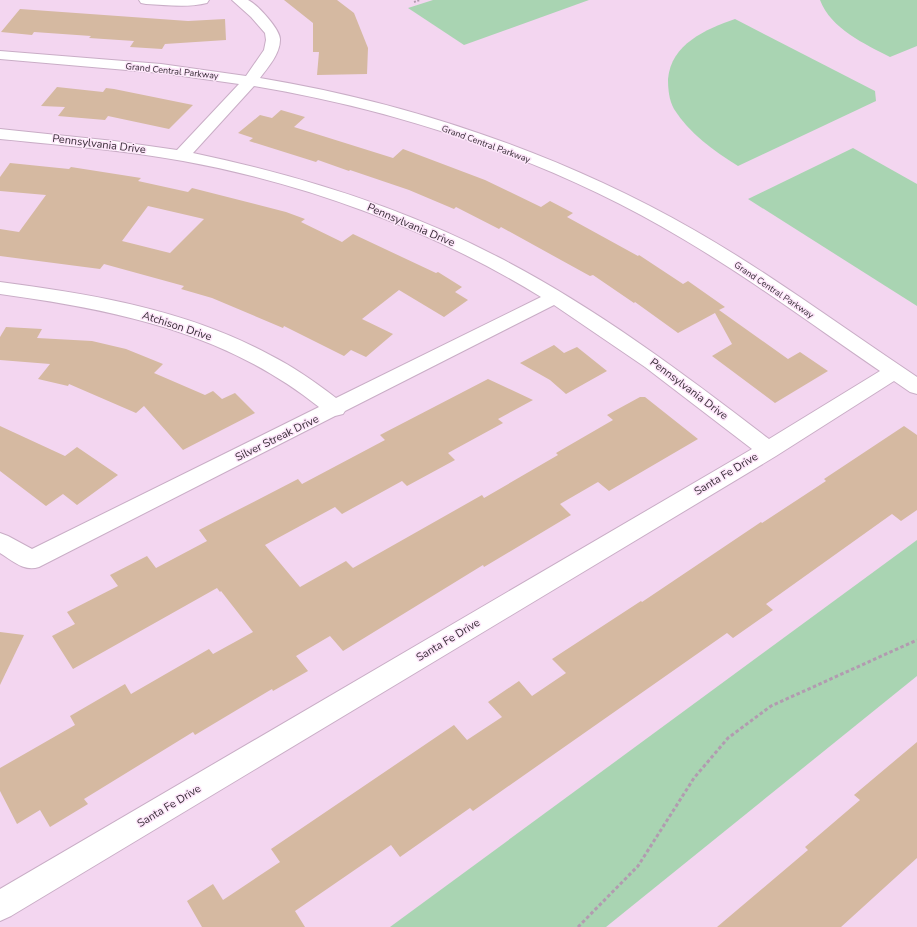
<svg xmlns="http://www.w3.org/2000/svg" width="917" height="927" font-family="'Nunito Sans',sans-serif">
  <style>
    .green { fill: #a9d4b2 }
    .building { fill: #d5b9a1; fill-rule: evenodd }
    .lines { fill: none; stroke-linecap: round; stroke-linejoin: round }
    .minor-casing { stroke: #c9adc6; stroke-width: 2 }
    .path-far1 { stroke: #b29bb0; stroke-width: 2; stroke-dasharray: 2 1.5; stroke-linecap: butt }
    .path { stroke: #b29bb0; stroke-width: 3; stroke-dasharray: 3.5 2.5; stroke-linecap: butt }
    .minor { fill: #fff; fill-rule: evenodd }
    .labels { text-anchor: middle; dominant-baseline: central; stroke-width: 3; stroke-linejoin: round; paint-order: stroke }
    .far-street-label { font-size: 9px; fill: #382d37; stroke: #fde6fa }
    .street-label { font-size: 11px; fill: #382d37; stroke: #fde6fa }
  </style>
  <rect width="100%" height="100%" fill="#f3d6f0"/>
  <g class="green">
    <path d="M433,0H589L464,45L408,8Z"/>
    <path d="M820,0H917V46L890,57C865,44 831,29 820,0Z"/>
    <path d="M735,19L875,91L876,101L738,166C714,151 689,133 674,109C669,100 668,89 668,79C671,44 706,29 735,19Z"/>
    <path d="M853,148L917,184V306L748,199Z"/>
    <path d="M917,540V676L606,927H390Z"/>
  </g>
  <g class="building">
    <path d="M284,0H337L354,13L368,48L367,74L317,75L319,52H313V23Z"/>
    <path d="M20,9L188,21L225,19L226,40L165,44L162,49L130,47L134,41L89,38L91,36L34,32L32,35L1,32Z"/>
    <path d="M57,87L103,92L106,88L114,89L193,105L169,129L108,116L105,120L58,116L65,107L41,106Z"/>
    <path d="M281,110L305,117L294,127L393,158L403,149L485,180L541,207L550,201L573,213L567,217L638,256L639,255L683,284L688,281L725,307L719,310L788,359L800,352L828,371L775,403L712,356L732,344L715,313L678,333L635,302L634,303L593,275L590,276L501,227L499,229L456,207L454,209L409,190L350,170L349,171L318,160L316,162L249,141L253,138L238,133L260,115L272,118Z"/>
    <path d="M10,163L69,169L71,167L141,178L138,181L188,192L192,188L286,212L305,219L301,222L342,242L353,234L436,273L438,272L462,287L455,292L468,300L444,317L399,290L362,319L393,334L366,357L351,350L344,356L284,326L283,328L212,298L181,289L184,286L104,264L100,269L0,256V229L19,232L46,195L0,191V177ZM148,206L204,219L170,253L122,241Z"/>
    <path d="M6,327L42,329L37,338L92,341L126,349L163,364L154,373L205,395L213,391L222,399L235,393L255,413L183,450L144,406L136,413L69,384L68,386L38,379L50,364L0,360V337Z"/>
    <path d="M554,345L564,353L577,347L607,371L566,394L550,380L520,363Z"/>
    <path d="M488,379L533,400L498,419L503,423L448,453L455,460L407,486L402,481L342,514L335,507L265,545L300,587L346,561L353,568L482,495L484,498L558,455L556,453L613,420L607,415L640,397H645L698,439L609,491L598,482L560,504L571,515L484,567L483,565L343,651L330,636L296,656L308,671L273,691L272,689L195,735L193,732L84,799L88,804L50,827L40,810L17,824L0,791V768L75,725L70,716L125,684L131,694L209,649L213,654L253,632L221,591L220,592L217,588L73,669L52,636L75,624L67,612L118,586L110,575L147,556L156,568L207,541L199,530L298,479L302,484L385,440L380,435Z"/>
    <path d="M0,426L65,456L77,447L118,475L77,505L63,494L46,506L0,471Z"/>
    <path d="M904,426L917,435V510L901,521L892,514L766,604L773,610L733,638L727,633L473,811L470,808L400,857L391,845L295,911L305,927H202L187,901L213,884L223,900L280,862L271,849L454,725L467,740L502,717L488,702L519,681L532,696L566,673L552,659L641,601L642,602L761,522L762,523L826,481L824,479Z"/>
    <path d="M0,632L24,635L0,685Z"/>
    <path d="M917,742V858L841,927H717L808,850L805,847L860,800L854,795Z"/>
  </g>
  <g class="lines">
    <defs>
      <g id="minor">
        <path d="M139,0H209L207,3C187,8 166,5 146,4L141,3Z"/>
        <path d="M232,0C236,0 244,0 248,0C257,4 281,30 280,40C280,54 268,67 260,78C411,103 561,154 694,230C771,274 843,328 917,377V394L910,392L894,381L776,456L11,916L0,921V889L752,449L645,367L554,305L345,411L343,414L335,416L39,567C24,572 13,561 0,553V533L8,536L32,549L319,407C225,332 116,310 0,294V282C92,294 188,310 270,355C294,367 315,382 336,398L541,297C432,230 309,184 183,161C123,150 61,145 0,139V129L114,141L177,150L239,84L161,73L0,59V51L161,64L246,76L264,50L266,40L265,33L251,17ZM254,86C403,111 553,161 683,239C751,279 814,326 880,371L769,439C683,373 595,307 498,257C402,207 298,175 193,153Z"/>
      </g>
    </defs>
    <use href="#minor" class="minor-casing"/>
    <path class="path-far1" d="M414,2L420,0"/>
    <path class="path" d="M578,927L638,866L694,778L728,738L771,706L917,640"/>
    <use href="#minor" class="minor"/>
  </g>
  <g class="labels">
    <g class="far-street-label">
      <text transform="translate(172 71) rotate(6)">Grand Central Parkway</text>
      <text transform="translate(486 144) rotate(20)">Grand Central Parkway</text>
      <text transform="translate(774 290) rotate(34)">Grand Central Parkway</text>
    </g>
    <g class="street-label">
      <text transform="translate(99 144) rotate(7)">Pennsylvania Drive</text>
      <text transform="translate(411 225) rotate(23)">Pennsylvania Drive</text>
      <text transform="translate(177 326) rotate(18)">Atchison Drive</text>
      <text transform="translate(689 389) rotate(37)">Pennsylvania Drive</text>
      <text transform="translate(277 438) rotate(-26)">Silver Streak Drive</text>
      <text transform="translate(726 474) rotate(-31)">Santa Fe Drive</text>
      <text transform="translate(448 640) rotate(-31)">Santa Fe Drive</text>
      <text transform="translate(169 806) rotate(-31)">Santa Fe Drive</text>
    </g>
  </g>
</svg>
